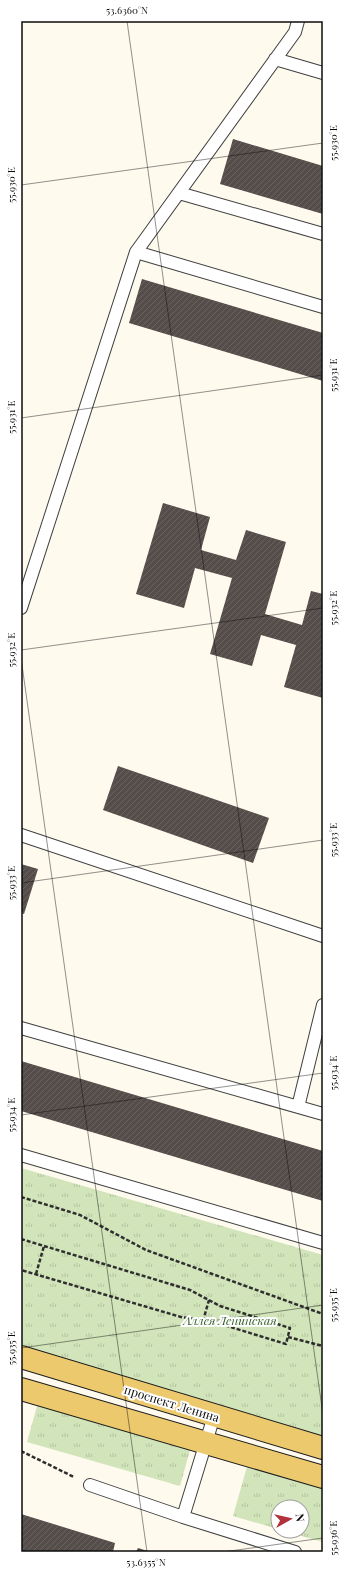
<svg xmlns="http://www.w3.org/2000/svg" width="344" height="1573" font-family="'Playfair Display',serif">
<defs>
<pattern id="park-tufts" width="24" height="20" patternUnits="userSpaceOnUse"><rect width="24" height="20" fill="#d2e5ba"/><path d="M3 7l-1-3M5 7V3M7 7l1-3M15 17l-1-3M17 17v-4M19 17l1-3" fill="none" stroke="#b3c39f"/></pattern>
<pattern id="building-hatch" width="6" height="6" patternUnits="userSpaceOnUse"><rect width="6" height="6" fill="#544d4a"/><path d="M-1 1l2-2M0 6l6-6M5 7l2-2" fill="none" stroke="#686260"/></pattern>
</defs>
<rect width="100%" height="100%" fill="#fefaee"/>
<!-- park -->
<path fill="url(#park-tufts)" d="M21,1168L323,1255V1441L21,1349Z
M39,1399L192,1443L180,1486L27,1442Z
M248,1463L323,1485V1542L284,1531H302V1507H278V1529L233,1516Z"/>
<!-- building -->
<path fill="url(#building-hatch)" d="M233,139L323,166V214L220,184Z
M142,279L323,333V381L129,323Z
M163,503L210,517L201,550L236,560L246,530L286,542L265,614L302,625L311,591L323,594V698L284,687L296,645L261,635L252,666L210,654L232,578L195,568L184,608L136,594Z
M118,766L269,818L253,863L103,810Z
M21,864L38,869L24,914L21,913Z
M21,1061L323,1151V1201L21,1111Z
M21,1514L115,1543L113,1552H21Z
M138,1548L151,1552H136Z"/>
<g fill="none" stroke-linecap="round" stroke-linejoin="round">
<!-- service casing -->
<g stroke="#404040" stroke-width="14">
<path id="service" d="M275,59L323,73
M179,193L323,234
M136,252L323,307
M21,608L136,252L295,32L298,21
M21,835L323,936
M21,1028L323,1114
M298,1107L323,1005
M21,1155L323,1243
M214,1416L183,1517L295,1552
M90,1485L183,1517"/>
</g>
<!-- primary casing -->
<g stroke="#1e1e1e" stroke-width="24">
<path id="primary" d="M21,1357L323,1448
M21,1389L323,1477"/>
</g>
<!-- path -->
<path stroke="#2f2f2f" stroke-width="2.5" stroke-dasharray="4 2" stroke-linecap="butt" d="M21,1197L80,1215L146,1250L323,1314
M21,1239L190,1290L220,1306L290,1328L286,1344L214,1322L181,1317L21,1270
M36,1274L44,1246
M203,1321L209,1300
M288,1337L323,1346
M21,1451L74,1477"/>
<!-- service -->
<use href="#service" stroke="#fff" stroke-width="12"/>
<!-- primary -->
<use href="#primary" stroke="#edc96e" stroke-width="22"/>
</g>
<!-- ticks -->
<path fill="none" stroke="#0d0d0d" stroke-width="1" stroke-opacity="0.45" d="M127,21L323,1415M323,21V23M21,185L323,143M21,418L323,375M21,650L323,608M21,658L147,1552M21,883L323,840M21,1115L323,1073M21,1348L323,1305M223,1552L323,1538"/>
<g text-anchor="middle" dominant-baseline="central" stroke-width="4" stroke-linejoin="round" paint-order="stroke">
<!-- park labels -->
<g font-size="12" font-style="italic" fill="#325f23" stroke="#fff">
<text x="230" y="1320">Аллея Ленинская</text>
</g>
<!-- street labels -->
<g font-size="12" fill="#0d0d0d" stroke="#fff">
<text transform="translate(172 1403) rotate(17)">проспект Ленина</text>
</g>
</g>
<!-- border -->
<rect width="344" height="1573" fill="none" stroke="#ffffff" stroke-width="44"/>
<!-- north arrow -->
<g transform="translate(290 1519) rotate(82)"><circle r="19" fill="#ffffff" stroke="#9e9e9e"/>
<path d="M0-3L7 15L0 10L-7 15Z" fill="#b1313c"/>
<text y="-6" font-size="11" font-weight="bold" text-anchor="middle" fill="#0d0d0d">N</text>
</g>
<rect x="22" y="22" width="300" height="1529" fill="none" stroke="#0d0d0d" stroke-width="1.5"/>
<g font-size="10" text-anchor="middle" fill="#0d0d0d">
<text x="127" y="14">53.6360°N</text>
<text transform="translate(333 143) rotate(-90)" y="4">55.930°E</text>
<text transform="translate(11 185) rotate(-90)" y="4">55.930°E</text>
<text transform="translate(333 375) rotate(-90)" y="4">55.931°E</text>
<text transform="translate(11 417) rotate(-90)" y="4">55.931°E</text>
<text transform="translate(333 608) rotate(-90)" y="4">55.932°E</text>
<text transform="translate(11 650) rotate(-90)" y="4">55.932°E</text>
<text transform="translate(333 840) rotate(-90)" y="4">55.933°E</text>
<text transform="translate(11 883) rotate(-90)" y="4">55.933°E</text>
<text transform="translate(333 1073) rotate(-90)" y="4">55.934°E</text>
<text transform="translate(11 1115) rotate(-90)" y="4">55.934°E</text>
<text transform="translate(333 1305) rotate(-90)" y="4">55.935°E</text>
<text transform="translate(11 1348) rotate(-90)" y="4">55.935°E</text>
<text transform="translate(333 1538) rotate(-90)" y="4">55.936°E</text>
<text x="146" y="1566">53.6355°N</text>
</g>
</svg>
